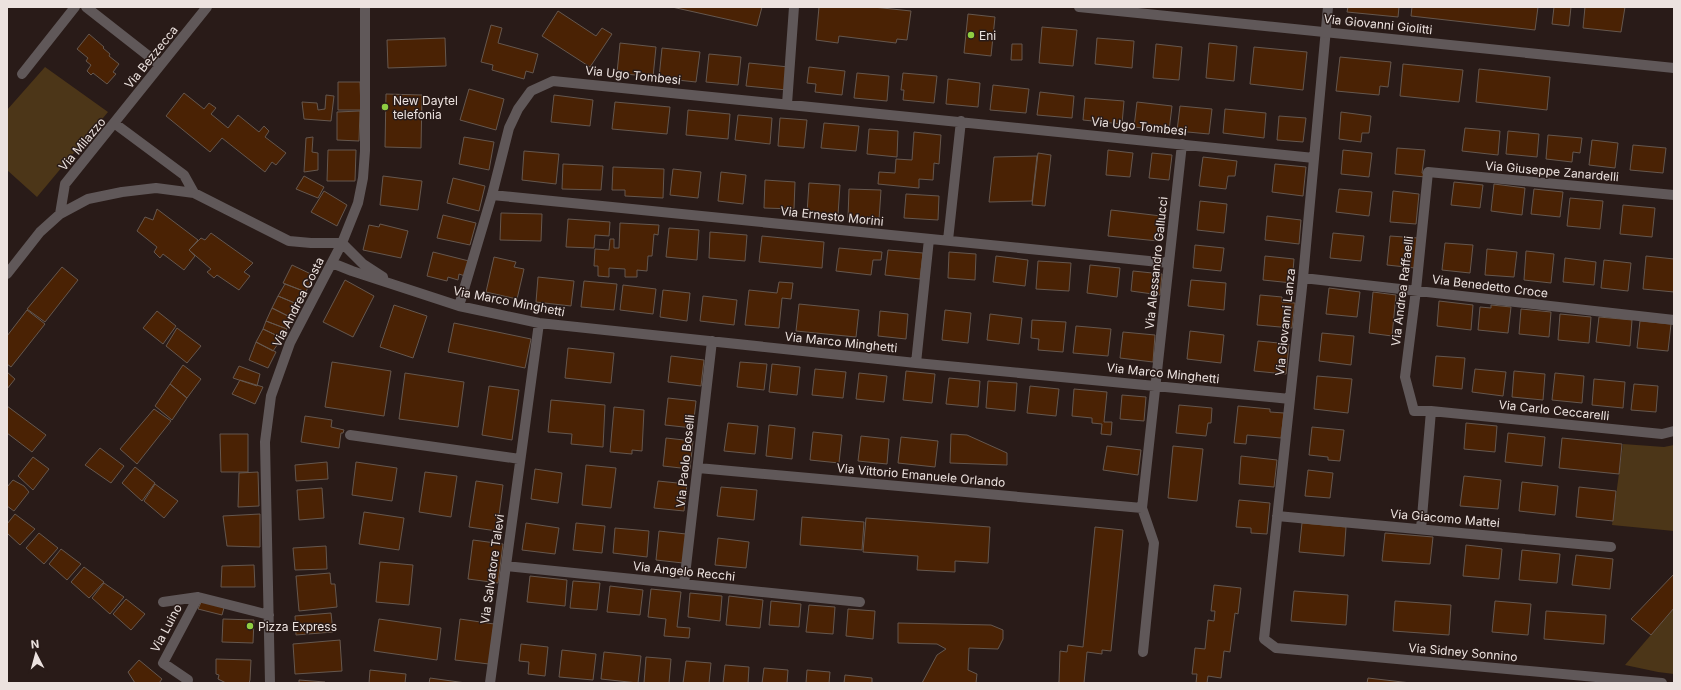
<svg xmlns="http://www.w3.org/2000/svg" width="1681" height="690" font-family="Inter,sans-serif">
<rect width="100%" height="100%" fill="#291b18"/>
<!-- green -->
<path fill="#4c3618" d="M45,67L108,112L37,197L7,170V110Z
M1623,444L1664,447L1674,445V531L1612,525Z
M1674,608V674L1658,672L1625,665Z"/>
<!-- building -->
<path fill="#4a2204" stroke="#65574e" d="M672,7H762L757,26Z
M819,7H873L911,11L907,40L897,39L896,43L839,36L838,43L816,40Z
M1348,7H1399L1398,17L1347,12Z
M1412,7H1538L1535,30L1411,16Z
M1554,7H1571L1569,26L1552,24Z
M1585,7H1625L1621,32L1583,28Z
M558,11L596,36L602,28L612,34L590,67L542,36Z
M968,14L995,17L991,56L964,53Z
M491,25L502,28L498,43L538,54L533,73L526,71L524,79L492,70L493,65L481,62Z
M1042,27L1077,30L1073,66L1039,63Z
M89,34L104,47L103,48L110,54L109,56L119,64L113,72L116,74L107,84L93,73L91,75L87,71L91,65L86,61L88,58L77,49Z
M445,38L446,66L388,68L387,40Z
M1097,38L1134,41L1132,68L1095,64Z
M620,43L656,47L653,77L617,73Z
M1209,43L1237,46L1234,81L1206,78Z
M1012,44H1022V60H1011Z
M1156,44L1182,47L1179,80L1153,78Z
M1254,47L1307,52L1303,90L1250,84Z
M662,48L700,52L696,82L659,78Z
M709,54L741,57L738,85L706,82Z
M1340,57L1391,62L1388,87L1380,86L1379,95L1336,91Z
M749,63L789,67L787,90L746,86Z
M1403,64L1463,70L1459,102L1400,96Z
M809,67L845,71L842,95L815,92L816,84L807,83Z
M1479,69L1550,77L1547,110L1476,102Z
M857,73L889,76L887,101L854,98Z
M903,73L937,76L934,103L903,100L904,90H901Z
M948,79L980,83L978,107L946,104Z
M338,82H360L361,110H338Z
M993,85L1029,89L1026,113L990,110Z
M469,89L504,99L496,130L460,120Z
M1040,92L1074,96L1072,118L1037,115Z
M184,93L204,109L209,103L216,108L211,114L228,128L238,115L259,132L264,126L269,131L265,137L286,153L276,165L272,162L265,172L222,138L210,152L166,116Z
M386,94L422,95L421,148L385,147Z
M326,95L334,96L331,121L304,119L302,102L317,103L318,110L325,109Z
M554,95L593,100L590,126L551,122Z
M1085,98L1124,101L1122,124L1083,120Z
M615,102L670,107L667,134L612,129Z
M1137,102L1172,106L1169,131L1134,127Z
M1180,106L1212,109L1209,134L1177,131Z
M1225,109L1266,113L1264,138L1223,133Z
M688,110L730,114L728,139L686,135Z
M360,111L359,141L337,140V112Z
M1341,112L1371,116L1369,133H1362L1361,142L1339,139Z
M738,115L772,118L770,144L735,140Z
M1279,116L1306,118L1303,142L1277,140Z
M780,118L807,120L804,148L778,146Z
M824,123L859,126L856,151L821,148Z
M1465,128L1500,131L1498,155L1462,151Z
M869,129L898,131L897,157L867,154Z
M1508,131L1539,134L1537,157L1506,154Z
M914,132L941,135L939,164L934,163L933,180L919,179V188L878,184L879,172L895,173L896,159L912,160Z
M1548,135L1582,138L1580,153L1573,152L1572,162L1546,159Z
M313,137L312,152L318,153V170L304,172L306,138Z
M464,137L494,142L489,170L459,164Z
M1592,140L1618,143L1615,168L1589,165Z
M1633,145L1666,148L1663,173L1630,170Z
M1397,148L1425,150L1422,173L1426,174L1425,177L1395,174Z
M328,150H356L355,181H327Z
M1108,150L1133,153L1130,177L1106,175Z
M1343,150L1372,153L1369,177L1341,174Z
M524,151L559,154L556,184L522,180Z
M1038,153L1051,155L1045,206L1032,205Z
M1152,153L1172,155L1169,180L1149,178Z
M1037,156L1032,201L989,202L994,157Z
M1203,157L1237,161L1235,176H1228L1226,189L1199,186Z
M563,164L603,166L601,190L562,189Z
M1275,164L1306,167L1303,196L1272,192Z
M613,167L664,169L663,198L625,196V190H612Z
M673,169L701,172L698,198L670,195Z
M721,172L746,175L743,204L718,201Z
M304,176L324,187L318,198L296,189Z
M383,176L422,181L418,210L380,205Z
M453,178L485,186L479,211L447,203Z
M765,180L795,182L794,209L764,208Z
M1454,182L1483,185L1480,208L1451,205Z
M809,183L840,185L838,215L807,213Z
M1494,184L1525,188L1522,215L1491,211Z
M849,189L881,190L879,220L848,218Z
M1339,189L1372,192L1369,216L1336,212Z
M1534,189L1563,192L1560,217L1531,214Z
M324,191L347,205L337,226L311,212Z
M1393,191L1419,194L1416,224L1390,222Z
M906,194L939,196L938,220L904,218Z
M1570,198L1603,201L1600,229L1567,226Z
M1200,201L1227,204L1224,233L1197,230Z
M1623,205L1655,208L1652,237L1620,234Z
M157,209L198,240L189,250L195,256L184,270L163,254L160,258L154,252L157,247L137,231L145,217L153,220Z
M1111,210L1161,216L1158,241L1108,236Z
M501,213L542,214L541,241L500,240Z
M443,215L476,223L470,245L437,238Z
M1267,216L1301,220L1299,244L1265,240Z
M568,219L610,222L609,236L595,235L594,248L566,247Z
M620,223L659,225L658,235L654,234L652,256H648L647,271L637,270V277H625V269L609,268V277L598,276V266H594L595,249L609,250L610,239H614V248H619Z
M380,224L408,231L401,258L363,250L369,225L379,227Z
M669,228L699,230L697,260L666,257Z
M710,232L747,235L745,261L709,258Z
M211,233L253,263L244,272L250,276L239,290L217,275L214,278L207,272L211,269L189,250L201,238L205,240Z
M1333,233L1364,236L1361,261L1330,258Z
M762,236L824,242L822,268L759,262Z
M1390,236L1418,238L1415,268L1387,265Z
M1445,243L1473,245L1470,273L1442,270Z
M1195,245L1224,248L1221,271L1193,268Z
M839,248L882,252L881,260H873L871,275L836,271Z
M1487,249L1517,252L1514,277L1485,275Z
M888,250L923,253L920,279L885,275Z
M1526,251L1554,254L1551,283L1524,280Z
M433,252L469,261L465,276L459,274L458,280L448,277L447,281L427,276Z
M949,252L976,254L975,280L948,278Z
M996,256L1028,260L1025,286L993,282Z
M1265,256L1294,259L1292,283L1263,280Z
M1646,256L1674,259V292L1643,289Z
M494,257L516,262L514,267L524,269L517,299L486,292Z
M1565,258L1596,262L1594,285L1563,282Z
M1604,260L1631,263L1628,291L1601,288Z
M1038,261L1071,263L1069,291L1036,289Z
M292,265L313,275L306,292L283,283Z
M1090,265L1120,268L1117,297L1087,293Z
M62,267L78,280L45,322L27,309Z
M1133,271L1162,274L1160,295L1131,291Z
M538,277L574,281L571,306L536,302Z
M345,280L374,296L353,337L323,322Z
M1191,280L1226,283L1224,310L1188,306Z
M584,281L617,284L614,310L581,307Z
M779,282L793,283L791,299L782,298L779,328L745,325L749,290L777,293Z
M285,284L306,292L297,304L278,296Z
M623,285L656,289L653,314L620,310Z
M1329,288L1360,292L1357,317L1326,314Z
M663,290L690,293L687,321L660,317Z
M1373,292L1396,295L1392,336L1369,333Z
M1260,295L1282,297V302L1295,303L1292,328L1257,325Z
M278,296L297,304L292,318L272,308Z
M703,296L737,300L734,325L700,321Z
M1439,301L1473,305L1471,330L1437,326Z
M799,304L859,310L856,337L796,331Z
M394,305L427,316L413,358L380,347Z
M1491,305L1511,307L1508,333L1478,330L1480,307L1491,308Z
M272,308L292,318L287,329L266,321Z
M1521,309L1551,312L1549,337L1519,334Z
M27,310L45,324L11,367L7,364V336Z
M945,310L971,313L968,343L942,340Z
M157,311L176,326L163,344L143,328Z
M880,311L908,314L906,339L878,336Z
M990,314L1022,318L1019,344L987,340Z
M1560,314L1591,317L1589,343L1558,340Z
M1599,317L1632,320L1630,346L1596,342Z
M1032,320L1066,322L1063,352L1038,350L1039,339L1031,338Z
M266,321L287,329L282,338L263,329Z
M1640,321L1671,324L1668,351L1637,348Z
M454,323L531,339L525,368L448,352Z
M1076,326L1111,329L1108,356L1073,353Z
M177,328L201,346L187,363L166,346Z
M263,329L282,338L273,351L256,342Z
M1190,331L1224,335L1221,363L1187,359Z
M1123,332L1155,335L1153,362L1120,358Z
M1322,333L1354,336L1351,365L1319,361Z
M1258,341L1289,344L1286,374L1254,371Z
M256,342L276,352L268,368L249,360Z
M568,348L614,353L611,383L565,378Z
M671,356L704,360L701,386L668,382Z
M1436,356L1465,358L1462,389L1433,386Z
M332,362L391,371L384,416L325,407Z
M740,362L767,364L764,390L737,387Z
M772,364L800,367L797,395L769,392Z
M183,365L201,379L187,398L170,384Z
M239,366L260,374L257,386L233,378Z
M815,369L846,372L843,398L812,395Z
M1475,369L1506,372L1503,396L1472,392Z
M906,371L935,374L932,403L903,400Z
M1514,371L1545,374L1543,400L1512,397Z
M7,372L15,379L7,389Z
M405,373L464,382L458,427L399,419Z
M859,373L887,376L884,402L856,399Z
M1555,373L1584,376L1582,403L1552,400Z
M1317,376L1352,379L1348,413L1314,409Z
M949,378L980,381L978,407L946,404Z
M1594,379L1625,382L1623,408L1592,405Z
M240,380L263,387L255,404L232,394Z
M988,381L1017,383L1015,411L986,408Z
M170,384L187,398L172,420L155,406Z
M1634,384L1658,386L1656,412L1631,410Z
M489,386L519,390L512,440L482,435Z
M1030,386L1059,389L1056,416L1027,413Z
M1074,389L1107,392L1104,422H1112L1111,435L1101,434L1102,424L1092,423V418L1072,416Z
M1122,395L1146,397L1144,421L1120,419Z
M668,398L696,401L693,428L665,425Z
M551,400L605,405L603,447L571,444L572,434L548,432Z
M1179,405L1212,408L1211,423H1208L1206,436L1176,433Z
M7,406L46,435L32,452L7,433Z
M1238,406L1270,409V412L1284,413L1281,438L1247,435L1246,444L1234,443Z
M614,407L644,410L642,451L632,450V454L610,452Z
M154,409L171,421L137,464L120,449Z
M305,416L332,420L331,427L344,430L343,433H341L339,448L301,442Z
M728,423L758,426L755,454L724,451Z
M1466,423L1497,426L1495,452L1464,449Z
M769,425L795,428L792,459L766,456Z
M1312,427L1344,430L1340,461L1328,460V457L1309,455Z
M813,432L842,435L839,463L810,460Z
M1508,433L1545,437L1542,466L1505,462Z
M220,434H248V472H221Z
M951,434L967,435L1007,453V465L950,463Z
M861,436L889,439L887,464L858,461Z
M901,437L938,441L935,467L898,463Z
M666,438L693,441L690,469L663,466Z
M1562,438L1622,444L1619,474L1559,468Z
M1107,446L1141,450L1138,475L1103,470Z
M1173,446L1203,449L1197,501L1168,498Z
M100,448L124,466L111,483L85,465Z
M1241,456L1277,460L1274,487L1239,484Z
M33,457L49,469L33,490L18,476Z
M327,462L328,479L296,481L295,465Z
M356,462L397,468L392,501L352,495Z
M586,465L616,468L611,508L582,505Z
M135,467L155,483L142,501L122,483Z
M535,469L562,473L558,503L531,499Z
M1308,470L1333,473L1330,498L1305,496Z
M258,472L259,506L238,507L239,473Z
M425,472L457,476L451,517L419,512Z
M1464,476L1501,480L1498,509L1460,506Z
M13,480L24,486L29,492L14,511L7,506V487Z
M476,481L503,485L497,531L469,527Z
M658,481L687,484L684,511L654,508Z
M1522,482L1558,486L1555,515L1519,511Z
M155,484L178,501L164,518L144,501Z
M721,487L757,490L754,520L717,516Z
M1579,487L1616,491L1613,521L1576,517Z
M322,488L324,518L299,520L297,490Z
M1239,500L1270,503L1267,534L1251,533V528L1236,527Z
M364,512L404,518L399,550L359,544Z
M15,514L35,529L20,545L7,533V524Z
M260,514V547L227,546L223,516Z
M802,517L864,522L862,550L800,545Z
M866,518L990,527L988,563L955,561V572L917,570L918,556L863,552Z
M526,523L559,528L555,554L522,550Z
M576,523L605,526L602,553L573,550Z
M1302,523L1346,527L1344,556L1299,552Z
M1095,527L1123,530L1111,651L1102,650V654L1087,652L1084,683H1056L1059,682L1060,651L1067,652L1068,645L1083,647Z
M615,528L649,531L647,557L613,553Z
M659,531L686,534L683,563L656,560Z
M39,533L58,548L44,564L26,548Z
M1385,533L1433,537L1430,564L1382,561Z
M718,538L749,542L746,568L715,565Z
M473,540L503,544L498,583L468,579Z
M1466,545L1502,549L1499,579L1463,576Z
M326,546L327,569L295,570L293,548Z
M61,549L81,564L67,580L49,564Z
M1522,550L1560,554L1557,583L1519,580Z
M1576,555L1613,559L1610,589L1572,585Z
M380,562L413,565L409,605L376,602Z
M254,565L255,587H221L222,566Z
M84,567L104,582L89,598L71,582Z
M330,573L331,584H335L337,607L299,611L296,576Z
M1674,574V608L1651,635L1631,619Z
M530,576L567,580L565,606L527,602Z
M573,581L600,583L597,610L570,608Z
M104,583L124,597L110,614L92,598Z
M1214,585L1241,588L1238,614L1235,613L1230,652L1224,651L1221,678L1208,676L1207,683H1196L1197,674H1192L1195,648L1205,649L1208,620L1214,621L1215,611H1211Z
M610,586L643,590L640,615L607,612Z
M651,589L681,592L677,627L690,628L689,638L664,636L666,619L648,617Z
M1294,591L1348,595L1346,625L1291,621Z
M690,593L722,596L720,621L688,617Z
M729,596L763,600L760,628L726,625Z
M203,598L225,604L222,615L198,609Z
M126,599L145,614L131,630L113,614Z
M771,601L801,604L799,627L769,625Z
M1395,601L1451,605L1449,635L1393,631Z
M1495,601L1531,604L1528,635L1492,632Z
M809,605L835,607L833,634L806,632Z
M848,609L875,611L873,639L846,636Z
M1546,611L1606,615L1604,644L1544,639Z
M331,613L333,632L296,635L295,616Z
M223,619L254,620L253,643L222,642Z
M379,619L441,628L437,660L374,651Z
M460,619L494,624L489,664L455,660Z
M898,623L991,625L1003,630V639L998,649L969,648L968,670L977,674L976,683H922L937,655L946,649L937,644L898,643Z
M340,640L342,671L295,674L293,644Z
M521,644L548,647L545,676L528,674L529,662L519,661Z
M562,650L596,654L593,680L559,677Z
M604,652L641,656L638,683L601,679Z
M646,657L671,659L669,683H644Z
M216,659L251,660L250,680L249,683H226L218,679L219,675L216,674Z
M139,660L162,679L159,683H135L128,672Z
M686,661L711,663L709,683H683Z
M725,665L749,667L748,683H723Z
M764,668L788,670L787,683H762Z
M370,670L406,674L405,683H369Z
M807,670L830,672L829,683H806Z
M845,675L872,678V683H844Z
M430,678L466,683H429Z
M1368,678L1411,683H1367Z
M299,680L325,682V683H299Z"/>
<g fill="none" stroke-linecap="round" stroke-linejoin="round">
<!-- minor -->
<path stroke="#605859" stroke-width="10" d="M86,7L160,65
M1328,7L1303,278L1264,639L1276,648L1662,683
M22,74L75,7
M787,104L794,7
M114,123L184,175L194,193
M492,195L1169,263
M1674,195L1428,172L1416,290L1405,377L1414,411H1431L1662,434L1674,431
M60,214L65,184L207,7
M948,240L961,121
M342,243L363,264L383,277
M332,263L352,271L459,306L539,323L916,363L1290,399
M7,274L40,232L60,214L88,199L122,192L156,188L194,193L289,241L311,243H342
M1303,278L1674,320
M459,306L492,195L509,128L518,109L531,91L553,81L1314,158
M916,363L929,239
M350,435L520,459
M698,468L1142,508
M1277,516L1611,547
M1421,529L1431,411
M506,566L860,602
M684,584L712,341
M163,602L198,597L269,615
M1143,652L1154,543L1142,508L1182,144
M186,683L188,680L163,663L198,597
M270,683L265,442L271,396L290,343L342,243L358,203L363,178L365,151V7
M490,683L539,323"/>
<!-- tertiary -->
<path stroke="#605859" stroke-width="10" d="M1079,7L1674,68"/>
</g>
<!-- markers -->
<g fill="#8fcd42" stroke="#291b18" stroke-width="1.5">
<circle cx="971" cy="35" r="4"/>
<circle cx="385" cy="107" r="4"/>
<circle cx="250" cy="626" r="4"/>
</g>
<g text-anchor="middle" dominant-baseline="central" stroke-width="3" stroke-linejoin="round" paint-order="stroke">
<!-- street labels -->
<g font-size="12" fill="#ece2df" stroke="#291b18">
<text transform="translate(1378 24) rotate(6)">Via Giovanni Giolitti</text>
<text transform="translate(151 57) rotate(-51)">Via Bezzecca</text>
<text transform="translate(633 75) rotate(6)">Via Ugo Tombesi</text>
<text transform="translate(1139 126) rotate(6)">Via Ugo Tombesi</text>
<text transform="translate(82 144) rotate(-50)">Via Milazzo</text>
<text transform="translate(1552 171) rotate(5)">Via Giuseppe Zanardelli</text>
<text transform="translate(832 216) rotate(6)">Via Ernesto Morini</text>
<text transform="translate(1156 263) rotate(-84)">Via Alessandro Gallucci</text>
<text transform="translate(1490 286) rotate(7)">Via Benedetto Croce</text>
<text transform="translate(1402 291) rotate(-83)">Via Andrea Raffaelli</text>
<text transform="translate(509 301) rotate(11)">Via Marco Minghetti</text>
<text transform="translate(298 302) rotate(-63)">Via Andrea Costa</text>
<text transform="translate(1285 322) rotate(-84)">Via Giovanni Lanza</text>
<text transform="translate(841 342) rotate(6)">Via Marco Minghetti</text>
<text transform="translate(1163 373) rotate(6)">Via Marco Minghetti</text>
<text transform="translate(1554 410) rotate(6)">Via Carlo Ceccarelli</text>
<text transform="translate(685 461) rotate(-84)">Via Paolo Boselli</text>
<text transform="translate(921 475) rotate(5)">Via Vittorio Emanuele Orlando</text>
<text transform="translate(1445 518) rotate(5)">Via Giacomo Mattei</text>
<text transform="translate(492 569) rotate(-82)">Via Salvatore Talevi</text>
<text transform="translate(684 571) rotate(6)">Via Angelo Recchi</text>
<text transform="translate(166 628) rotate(-62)">Via Luino</text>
<text transform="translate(1463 652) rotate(5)">Via Sidney Sonnino</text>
</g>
<!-- poi labels -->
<g font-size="12" fill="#ece2df" stroke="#291b18" text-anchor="start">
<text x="979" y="35">Eni</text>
<text x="393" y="100">New Daytel<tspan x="393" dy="14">telefonia</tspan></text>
<text x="258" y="626">Pizza Express</text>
</g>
</g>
<!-- border -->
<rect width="1681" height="690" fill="none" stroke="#ece2df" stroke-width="16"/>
<!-- north arrow -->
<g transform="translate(36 654) rotate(354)" stroke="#291b18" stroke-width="3" paint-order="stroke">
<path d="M0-3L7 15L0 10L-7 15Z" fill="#ece2df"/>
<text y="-6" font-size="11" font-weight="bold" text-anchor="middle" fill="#ece2df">N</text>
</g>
</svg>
